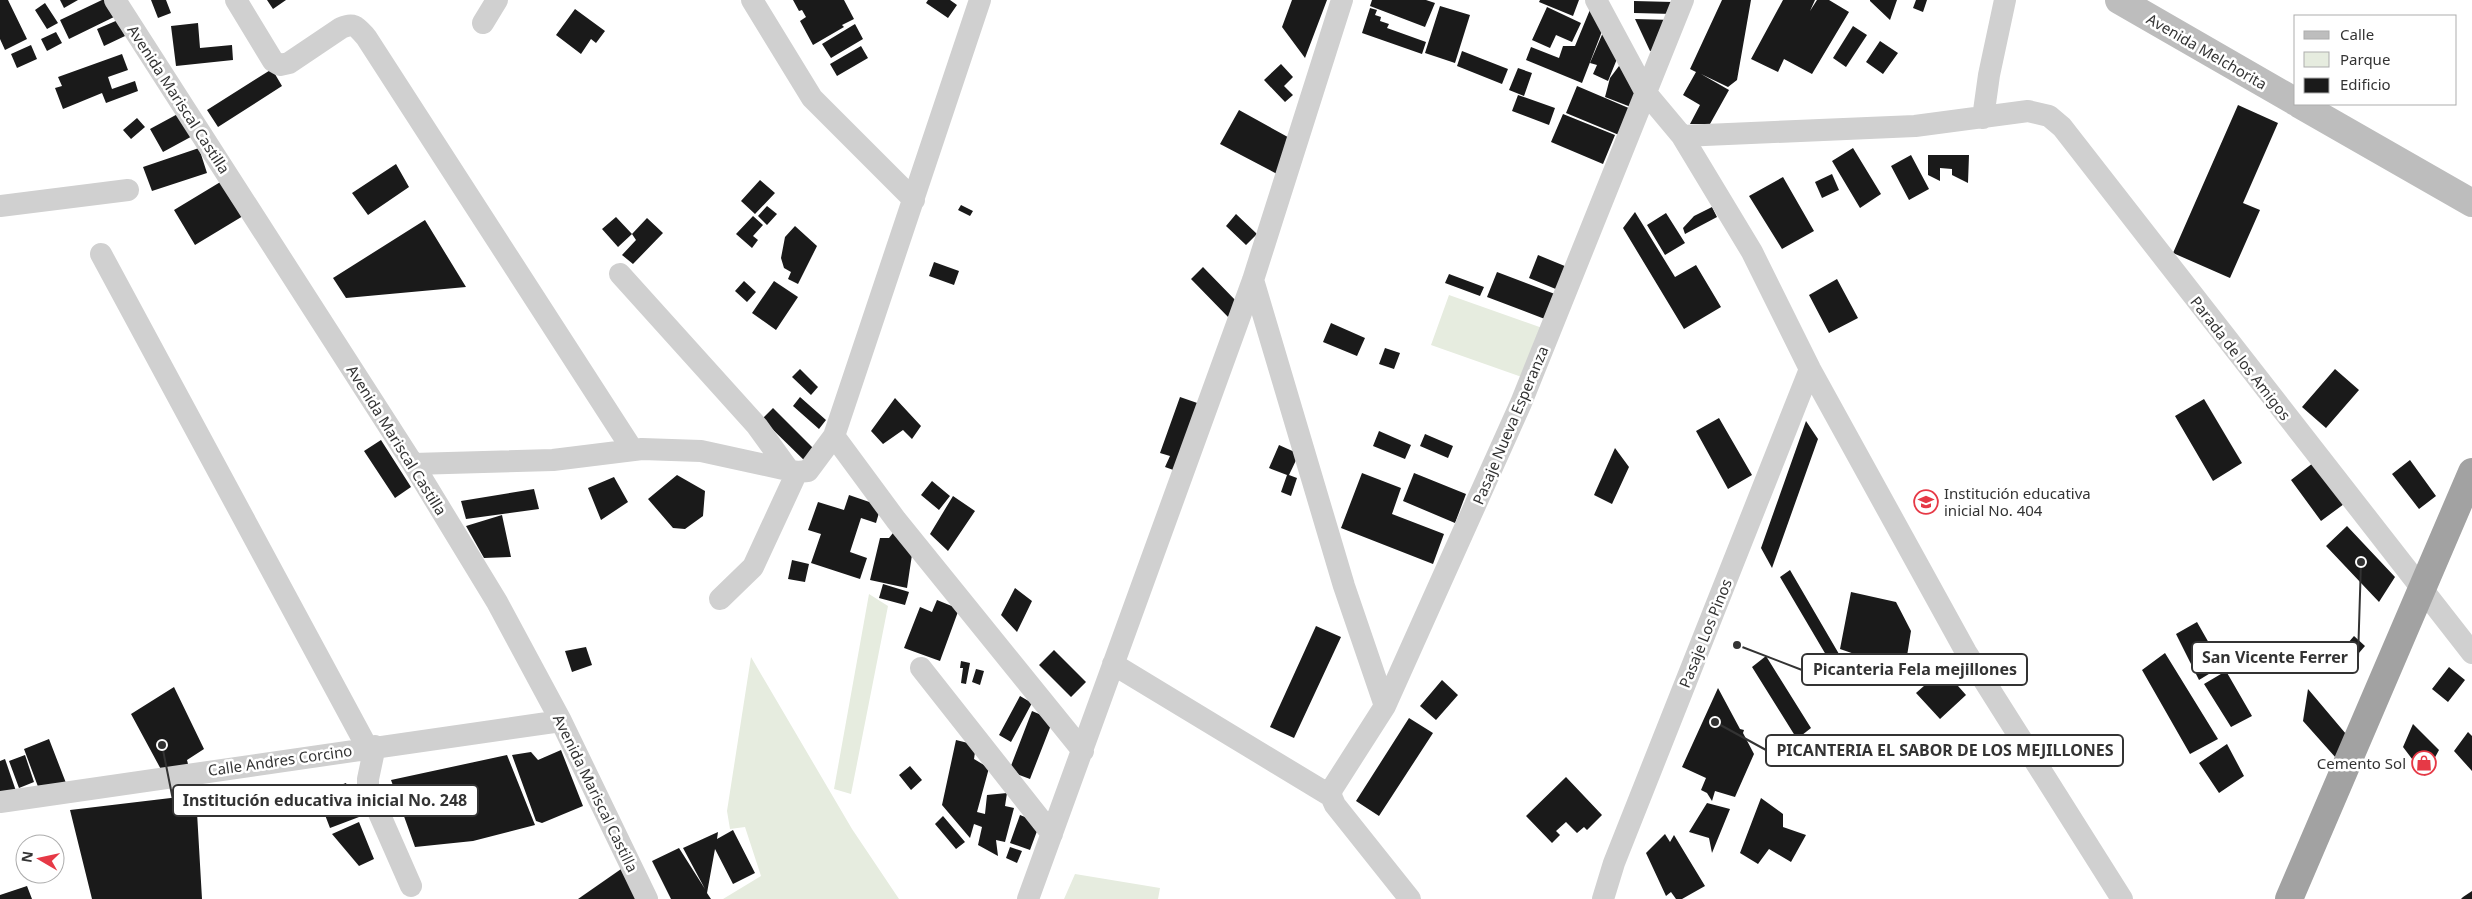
<svg xmlns="http://www.w3.org/2000/svg" width="2472" height="899" font-family="'Noto Sans',sans-serif">
<rect width="100%" height="100%" fill="#fff"/>
<!-- green -->
<path fill="#e6ecdf" d="M1449,295L1548,330L1530,380L1431,345Z
M869,594L888,606L851,794L834,789Z
M751,657L852,829L899,899H723L761,876L745,827L730,829L727,811Z
M1075,874L1160,888L1158,899H1064Z"/>
<!-- building -->
<path fill="#1a1a1a" d="M0,0H8L27,39L5,50L0,39Z
M60,0H78L64,8Z
M102,0H108L116,16L69,39L60,20Z
M151,0H166L171,13L158,18Z
M267,0H286L273,9Z
M793,0H844L854,19L842,25L844,27L813,45L800,21L806,17L802,10L799,11Z
M928,0H950L957,5L948,18L926,3Z
M1292,0H1327L1305,58L1282,27Z
M1372,0H1426L1435,3L1425,27L1370,6Z
M1540,0H1579L1573,16L1539,2Z
M1594,0L1606,21L1582,83L1526,60L1531,47L1559,58L1563,46H1575Z
M1722,0H1751L1737,80L1728,87L1701,74L1729,90L1710,124H1690L1700,105L1683,95L1696,72L1690,69Z
M1783,0H1815L1810,11L1817,0H1829L1849,12L1812,74L1784,59L1778,72L1751,59Z
M1870,0H1897L1890,20L1870,1Z
M1916,0H1927L1923,12L1913,8Z
M1634,1L1673,2V14L1634,13Z
M45,3L58,23L47,29L35,10Z
M1440,6L1470,15L1455,63L1425,53Z
M1547,7L1581,23L1572,42L1556,35L1550,48L1532,40Z
M1370,8L1377,10L1375,15L1381,17L1380,21L1389,24L1387,28L1426,42L1422,54L1362,33Z
M575,9L605,31L596,43L591,39L581,54L556,35Z
M1635,19L1673,20L1663,50L1650,51Z
M118,20L125,36L104,46L97,29Z
M198,23L200,48L232,45L233,60L176,66L171,26Z
M855,24L863,39L831,58L822,44Z
M1853,26L1867,35L1846,67L1833,58Z
M1604,30L1619,54L1608,81L1593,74L1597,65L1590,63Z
M56,32L62,43L47,51L41,39Z
M1880,41L1898,53L1883,74L1866,62Z
M31,45L37,59L17,68L11,54Z
M861,46L868,58L837,76L830,64Z
M1462,51L1508,69L1502,84L1457,66Z
M122,54L128,70L108,77L112,89L135,81L138,91L106,103L102,93L63,109L55,88L62,86L58,77Z
M1622,62L1643,100L1636,109L1605,97L1610,78Z
M1281,64L1293,77L1284,86L1293,95L1285,102L1264,80Z
M1518,68L1532,73L1524,96L1509,90Z
M272,69L282,86L218,127L207,110Z
M1577,86L1631,109L1619,135L1566,113Z
M1518,95L1555,108L1549,125L1512,111Z
M2238,105L2278,123L2243,203L2260,210L2230,278L2173,253Z
M185,110L198,133L163,152L150,129Z
M1239,110L1295,141L1277,174L1220,144Z
M1563,114L1615,135L1603,164L1551,142Z
M137,118L145,127L131,139L123,130Z
M199,148L207,173L152,191L143,167Z
M1853,148L1881,194L1860,208L1832,161Z
M1911,155L1929,189L1909,200L1891,166Z
M1928,155H1969L1968,183L1952,175V169L1940,168V181L1928,175Z
M396,164L409,187L368,215L352,193Z
M1832,174L1839,190L1822,198L1815,182Z
M1783,177L1814,231L1782,249L1749,196Z
M760,180L775,193L755,214L741,201Z
M222,181L243,216L195,245L174,210Z
M961,205L973,211L970,216L958,210Z
M767,206L777,214L767,225L758,216Z
M1712,207L1717,217L1685,234L1683,228L1694,216Z
M1635,212L1675,277L1696,265L1721,307L1684,329L1623,228Z
M1666,213L1685,243L1665,255L1647,225Z
M1236,214L1257,234L1246,245L1226,226Z
M753,216L763,225L753,236L758,240L752,248L736,234Z
M616,217L632,234L647,218L663,233L633,264L622,255L636,240L632,234L618,247L602,229Z
M425,220L466,287L346,298L333,278Z
M795,226L817,246L798,284L788,279L791,272L784,268L781,258L785,237Z
M1538,255L1572,269L1563,292L1529,278Z
M934,262L959,271L954,285L929,276Z
M1203,267L1239,304L1230,319L1191,279Z
M1497,272L1560,296L1550,321L1487,297Z
M1449,274L1484,287L1480,296L1445,283Z
M1837,279L1858,318L1829,333L1809,295Z
M744,281L756,292L747,302L735,291Z
M774,281L798,297L776,330L752,313Z
M1331,323L1365,338L1357,356L1323,342Z
M1385,348L1400,353L1394,369L1379,364Z
M800,369L818,387L811,395L792,377Z
M2335,369L2359,390L2326,428L2302,407Z
M800,397L826,420L819,429L793,406Z
M1180,397L1203,405L1179,472L1165,467L1170,456L1160,453Z
M895,398L921,426L912,439L903,430L883,444L871,431Z
M2204,399L2242,463L2213,481L2175,416Z
M773,408L820,455L810,466L762,419Z
M1719,418L1752,475L1728,489L1696,431Z
M1806,421L1818,439L1772,568L1761,548Z
M1379,431L1411,445L1405,459L1373,446Z
M1425,434L1453,446L1448,458L1420,446Z
M381,440L411,487L395,498L364,451Z
M1279,445L1299,454L1289,475L1297,478L1291,496L1281,492L1287,475L1269,468Z
M1615,448L1629,467L1612,504L1594,495Z
M2410,460L2436,496L2419,509L2392,474Z
M2313,463L2344,504L2321,521L2291,480Z
M1362,473L1401,488L1392,514L1444,534L1433,564L1341,528Z
M1414,473L1466,494L1455,523L1403,501Z
M677,475L705,491L703,516L685,529L673,528L648,499Z
M614,477L628,502L601,520L588,488Z
M932,481L950,496L939,510L921,495Z
M534,489L539,509L466,519L461,501Z
M849,495L881,506L876,523L861,518L850,552L867,558L860,579L811,563L821,534L808,530L818,502L844,510Z
M953,496L975,511L948,551L930,534Z
M502,515L511,557L484,558L466,526Z
M2347,526L2395,577L2379,602L2326,546Z
M893,533L913,548L907,588L870,580L880,538H889Z
M792,560L809,564L805,582L788,579Z
M1790,570L1839,654L1829,660L1780,577Z
M883,584L909,592L905,605L879,598Z
M1015,588L1032,601L1017,632L1001,615Z
M1851,592L1896,602L1911,631L1907,656L1879,672L1867,667L1869,659L1840,649Z
M937,600L959,609L940,661L904,648L920,607L932,612Z
M2197,622L2222,666L2199,680L2176,634Z
M1316,626L1341,637L1294,738L1270,727Z
M2354,636L2365,646L2352,661L2341,651Z
M586,647L592,665L572,672L565,651Z
M1054,650L1086,682L1071,697L1039,665Z
M2165,653L2218,739L2190,754L2142,670Z
M1766,656L1811,728L1797,739L1752,667Z
M961,661L970,663L966,684L961,683L963,668H960Z
M2449,667L2465,680L2448,702L2432,689Z
M976,669L984,671L980,685L972,682Z
M1943,669L1966,695L1940,719L1916,693Z
M2226,671L2252,716L2231,727L2204,684Z
M1442,680L1458,695L1436,720L1420,706Z
M174,687L204,749L187,760L190,772L164,775L131,714Z
M1718,688L1740,729L1744,730L1743,733L1754,754L1735,797L1715,791L1712,801L1707,793L1701,790L1706,778L1682,767Z
M2308,689L2346,734L2336,758L2303,721Z
M1020,696L1032,703L1011,742L999,735Z
M1032,711L1053,720L1030,779L1009,771Z
M1409,718L1433,733L1379,816L1356,801Z
M2413,724L2439,750L2425,776L2403,747Z
M2468,732L2472,736V771L2454,751Z
M49,739L66,783L40,792L24,749Z
M956,740L976,745L974,759L989,768L977,812L985,814L987,795L1007,793L1005,806L1014,808L1005,842L996,840L998,856L978,845L982,827L974,824L970,838L942,805Z
M2227,744L2244,776L2219,793L2199,763Z
M561,750L583,806L542,823L536,821L512,755L531,752L538,760Z
M25,755L34,782L19,788L9,761Z
M507,755L535,825L473,841L415,847L391,780Z
M5,759L16,791L0,796V761Z
M910,766L922,780L911,790L899,775Z
M1566,777L1602,815L1587,830L1584,827L1577,833L1566,822L1556,831L1560,835L1552,843L1526,816Z
M346,783L359,817L330,828L317,794Z
M196,795L202,899H92L70,810Z
M1761,798L1783,814V827L1806,835L1791,862L1769,849L1758,864L1740,853Z
M1707,803L1730,809L1712,853L1709,838L1689,832Z
M1020,815L1040,823L1030,850L1010,843Z
M943,816L965,842L956,849L935,824Z
M359,822L374,859L359,866L332,834Z
M733,830L755,873L733,884L715,849L707,893L711,899H671L652,861L679,848L705,889L683,848L718,832L717,839Z
M1665,834L1670,842L1674,835L1705,886L1682,899H1676L1671,892L1666,896L1646,853Z
M1010,847L1022,851L1017,863L1006,858Z
M624,867L636,899H578Z
M27,886L32,899H0V895Z
M2472,891V899H2461L2463,897Z"/>
<g fill="none" stroke-linecap="round" stroke-linejoin="round">
<!-- minor -->
<path stroke="#d0d0d0" stroke-width="22" d="M115,0L413,464L497,602L561,721L647,899
M236,0L273,61L280,65L289,63L341,28C354,22 357,27 366,37L632,449
M752,0L812,98L914,200
M1596,0L1646,93L1682,136L1752,252L1810,369L1966,652L2122,899
M483,23L497,0
M1983,118L1989,75L2005,0
M1682,136L1915,126L2028,111L2049,116L2062,127L2472,653
M0,206L128,190
M101,254L367,747
M620,274L757,426L788,469
M1253,280L1344,586L1385,706
M834,436L896,520L1083,751
M413,464L553,460L642,449L701,451L797,472L808,471L834,436L980,0
M720,599L753,567L797,472
M1113,664L1331,796
M921,668L1052,834
M375,746L368,779V788L411,886
M0,802L561,721
M1028,899L1253,280L1342,0
M1410,899L1335,805L1331,796L1332,789L1385,706L1521,403L1683,0
M1603,899L1614,863L1810,369"/>
<!-- secondary -->
<path stroke="#bdbdbd" stroke-width="28" d="M2119,0L2296,102
M2299,104L2472,203"/>
<!-- trunk -->
<path stroke="#a2a2a2" stroke-width="28" d="M2289,899L2472,472"/>
</g>
<!-- icons -->
<defs>
<g id="school-ring" transform="scale(1.25)"><circle r="9.5" fill="#fff" stroke="#e63946" stroke-width="1.5"/><path d="M0-5L7-2L0 1L-7-2ZM-4 1L0 2.5L4 1V4Q0 6-4 4Z" fill="#e63946"/></g>
<g id="shop-ring" transform="scale(1.25)"><circle r="9.5" fill="#fff" stroke="#e63946" stroke-width="1.5"/><path d="M-5-2.5h2.3a2.7 3.5 0 0 1 5.4 0H5L5.5 6h-11ZM-1.5-2.5h3a1.5 2.3 0 0 0-3 0Z" fill="#e63946"/></g>
</defs>
<g fill-rule="evenodd">
<use href="#school-ring" x="1926" y="502"/>
<use href="#shop-ring" x="2424" y="763"/>
</g>
<g text-anchor="middle" dominant-baseline="central" stroke-width="5" stroke-linejoin="round" paint-order="stroke">
<!-- street labels -->
<g font-size="15" fill="#333" stroke="#fff">
<text transform="translate(2207 51) rotate(30)">Avenida Melchorita</text>
<text transform="translate(179 99) rotate(57)">Avenida Mariscal Castilla</text>
<text transform="translate(2241 358) rotate(52)">Parada de los Amigos</text>
<text transform="translate(1510 425) rotate(-67)">Pasaje Nueva Esperanza</text>
<text transform="translate(397 440) rotate(58)">Avenida Mariscal Castilla</text>
<text transform="translate(1705 633) rotate(-68)">Pasaje Los Pinos</text>
<text transform="translate(280 760) rotate(-8)">Calle Andres Corcino</text>
<text transform="translate(596 793) rotate(64)">Avenida Mariscal Castilla</text>
</g>
<!-- poi labels -->
<g font-size="15" fill="#333" stroke="#fff" text-anchor="start">
<text x="1944" y="493">Institución educativa<tspan x="1944" dy="17">inicial No. 404</tspan></text>
<text x="2406" y="763" text-anchor="end">Cemento Sol</text>
</g>
</g>
<!-- callouts -->
<path fill="none" stroke="#333" stroke-width="2" d="M2361 562L2358 658M1737 645L1802 670M1715 722L1766 750M162 745L173 800"/>
<g fill="#333" stroke="#fff" stroke-width="2">
<circle cx="2361" cy="562" r="5"/>
<circle cx="1737" cy="645" r="5"/>
<circle cx="1715" cy="722" r="5"/>
<circle cx="162" cy="745" r="5"/>
</g>
<g fill="#fff" stroke="#333" stroke-width="2">
<rect x="2192" y="642" width="166" height="31" rx="5"/>
<rect x="1802" y="654" width="225" height="31" rx="5"/>
<rect x="1766" y="735" width="357" height="31" rx="5"/>
<rect x="173" y="785" width="305" height="31" rx="5"/>
</g>
<g font-size="16" text-anchor="middle" font-weight="bold" fill="#333">
<text x="2275" y="663">San Vicente Ferrer</text>
<text x="1915" y="675">Picanteria Fela mejillones</text>
<text x="1945" y="756">PICANTERIA EL SABOR DE LOS MEJILLONES</text>
<text x="325" y="806">Institución educativa inicial No. 248</text>
</g>
<!-- legend -->
<rect x="2294" y="15" width="162" height="90" fill="#ffffff" stroke="#adadad"/>
<rect x="2304" y="31" width="25" height="8" fill="#bdbdbd" stroke="#adadad"/>
<text x="2340" y="40" font-size="15" fill="#333333">Calle</text>
<rect x="2304" y="52" width="25" height="15" fill="#e6ecdf" stroke="#adadad"/>
<text x="2340" y="65" font-size="15" fill="#333333">Parque</text>
<rect x="2304" y="78" width="25" height="15" fill="#1a1a1a" stroke="#adadad"/>
<text x="2340" y="90" font-size="15" fill="#333333">Edificio</text>
<!-- north arrow -->
<g transform="translate(40 859) rotate(279)"><circle r="24" fill="#ffffff" stroke="#adadad"/>
<path d="M0-4L9 19L0 12L-9 19Z" fill="#e63946"/>
<text y="-8" font-size="14" font-weight="bold" text-anchor="middle" fill="#333333">N</text>
</g>
</svg>
